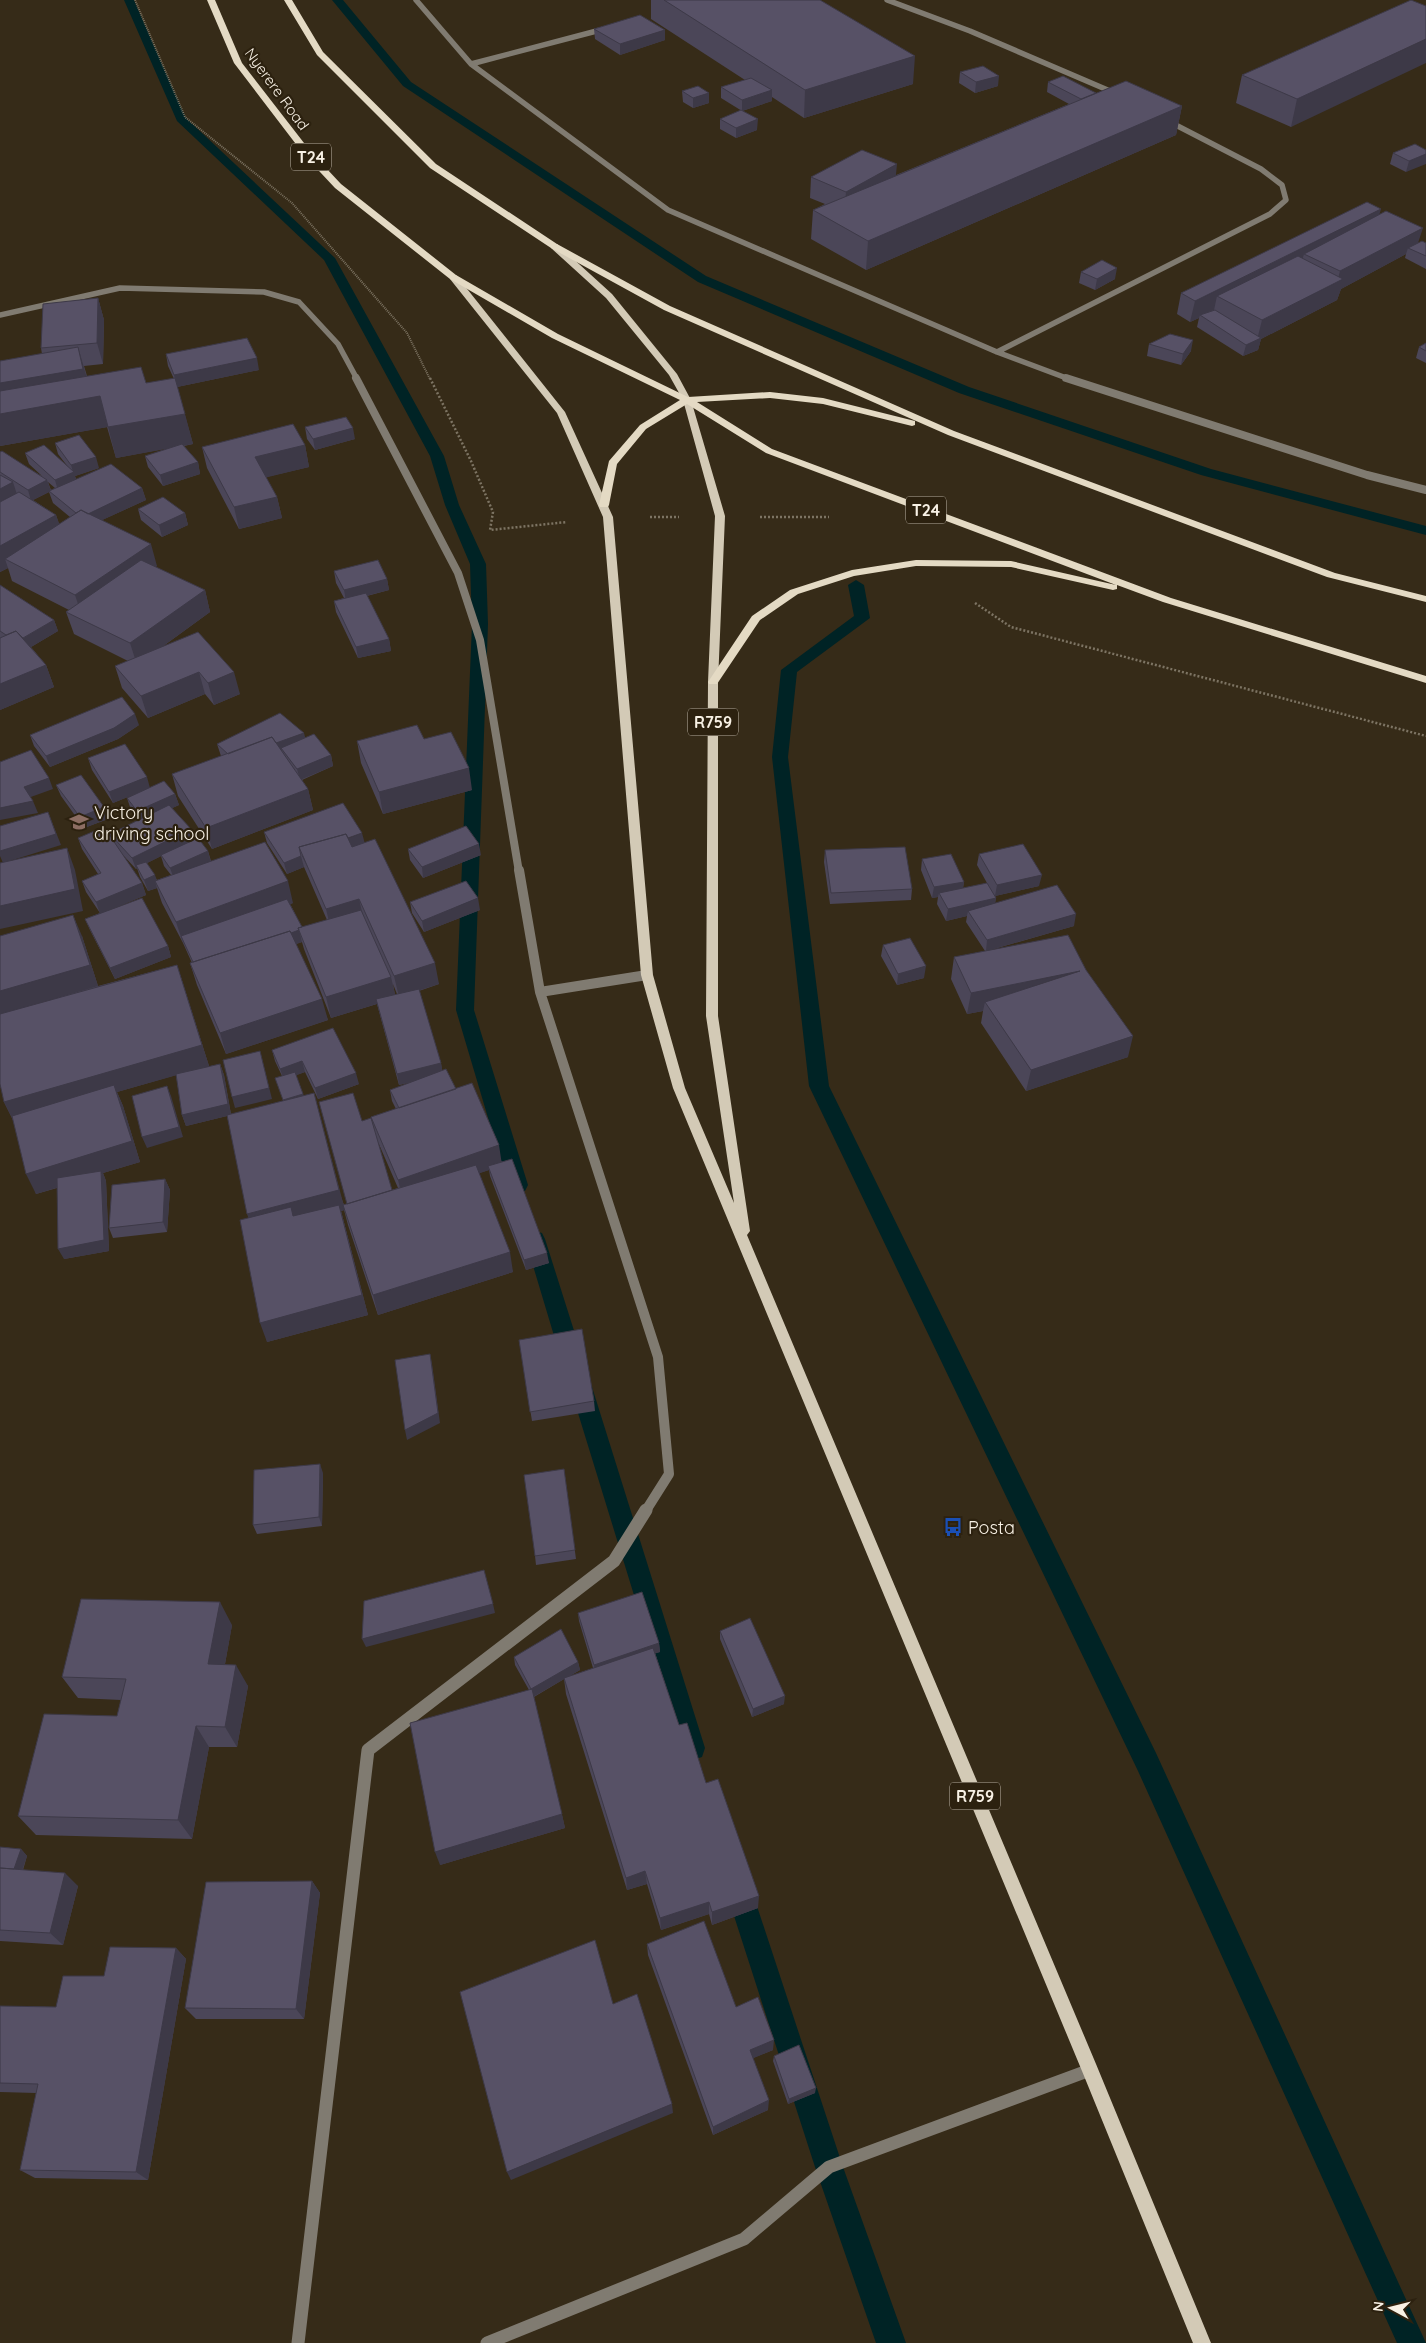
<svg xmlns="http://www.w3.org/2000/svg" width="1426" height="2343" font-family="Quicksand,sans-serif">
<rect width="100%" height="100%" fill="#362b18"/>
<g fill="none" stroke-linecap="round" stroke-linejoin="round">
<!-- stream -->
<path fill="#002325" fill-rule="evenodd" d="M124,0H134L186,118L335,258L444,456L459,505L486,564L488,624L474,1010L528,1185L525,1191L518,1193L511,1191L508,1185L456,1010L472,624L470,564L445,505L430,456L324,260L177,121Z
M332,0H343L411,82L706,276L969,387L1211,469L1426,526V535L1201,475L959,393L698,282L403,86Z
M856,580L864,585L870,618L797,672L788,757L829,1086L1156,1753L1426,2343H1397L1138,1771L809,1086L772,757L781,670L854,616L848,585Z
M535,1231L542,1233L545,1239L583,1359L580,1366L572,1368L564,1366L561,1359L525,1239L528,1233Z
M581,1378L589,1380L592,1387L705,1748L702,1757L693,1760L684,1757L681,1748L570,1387L573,1380Z
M738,1875L747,1879L751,1888L843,2167L906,2343H876L815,2167L725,1888L729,1879Z"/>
<!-- path-far1 -->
<path stroke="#7d7463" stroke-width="2" stroke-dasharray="1 1" stroke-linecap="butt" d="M135,0L185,117L292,203L407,333L430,379"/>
<!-- path -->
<path stroke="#7d7463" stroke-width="2.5" stroke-dasharray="2 2" stroke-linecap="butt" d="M430,378L471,461L493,512L490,530L567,522
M650,517H679
M760,517H829
M975,603L1011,627L1426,736"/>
<!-- service-far1 -->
<path stroke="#807b71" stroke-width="5.5" d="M416,0L471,64L668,210L997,352L1069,379
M887,0L970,31L1117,94
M471,64L608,28
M997,352L1270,214L1286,200L1282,185L1261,169L1168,121"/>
<!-- service -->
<path stroke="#807b71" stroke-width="8" d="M1066,378L1367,475L1426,490"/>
<!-- minor-far3 -->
<path stroke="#807b71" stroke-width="5.5" d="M0,315L120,288L264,292L299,302L338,344L357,379"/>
<!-- minor-far2 -->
<path stroke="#807b71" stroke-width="8" d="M356,378L458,573L480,640L519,872"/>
<!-- minor-far1 -->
<path stroke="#807b71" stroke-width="10" d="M519,870L540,992L658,1357L669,1474L645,1512
M540,992L647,975"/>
<!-- minor -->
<path stroke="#807b71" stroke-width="13" d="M298,2343L368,1750L614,1561L646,1510
M487,2343L744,2239L829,2167L1090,2070"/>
<!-- primary -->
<path fill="#d3cab6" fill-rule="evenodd" d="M551,244H557L612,294L677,374L691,400L725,516L718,682V1016L750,1231L747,1235L1096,2064L1211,2343H1193L1082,2071L673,1088L641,975L603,517L557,413L450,279V275H456L565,412L613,517L653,975L685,1088L734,1203L706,1016L708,682L715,516L683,400L669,375L606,298L551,248Z"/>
<!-- trunk -->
<path fill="#e4dac4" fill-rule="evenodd" d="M207,0H215L242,63L311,152L341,184L456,275L558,334L688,397L770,392L823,398L915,421V425L912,426L823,404L770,398L697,402L772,449L1171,598L1426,676V683L1163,602L1117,585V589L1113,590L1011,567L916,566L854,576L798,594L760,620L717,684H709L708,682L752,616L790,590L852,570L916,560L1011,561L1116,585L766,453L687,404L646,429L617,464L609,505L608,507H600L599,505L609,461L640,425L680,400L552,338L450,279L335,188L305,156L234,63Z
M284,0H292L323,52L436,164L557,244L670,306L954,431L1335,573L1426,596V602L1327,577L948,435L664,310L551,248L430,168L317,55Z"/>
</g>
<!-- wall -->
<path fill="#4b4658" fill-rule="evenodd" d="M651,0H820L913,84L804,118L772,97V101L742,111L721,98V87L745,80L651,19Z
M1426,6L1291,127L1236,103L1242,75Z
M594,29L665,40L620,55L595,39Z
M960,72L998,86L975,93L959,83Z
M1048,82L1096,93L1182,106L1176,135L866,270L811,239L813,210L825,204L810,198L811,177L896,175L1069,104L1047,92Z
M682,91L709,103L693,108L683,102Z
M720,119L757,130L736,138L720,129Z
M1426,150L1406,172L1390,164L1393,153Z
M1380,214L1418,243H1426V269L1405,258L1406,254L1341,289L1337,300L1261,339L1258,350L1243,356L1197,327L1199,318L1190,322L1177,314L1181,293Z
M1081,272L1115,279L1095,290L1079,283Z
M98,298L104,320L103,364L84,366L87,376L146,383L174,379L168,366L166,354L259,370L177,387L193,444L184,446L198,462L200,474L163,486L148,467L145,456L169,448L116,458L107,427L0,446V361L42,354L41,348Z
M1426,343V363L1416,358L1419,347Z
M1149,344L1191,351L1181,365L1147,356Z
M305,427L355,439L315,450L307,439Z
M55,443L99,468L75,476L76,479L142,488L146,500L102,520L157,566L155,567L205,590L210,612L162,647L240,694L214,705L205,694L148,718L122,688L115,666L128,661L74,634L66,612L69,610L12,581L8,568L0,572V452L42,476L29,464L25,453L68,467L58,454ZM48,482L55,488L51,490ZM49,492L53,503L70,517L59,524L56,515L33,500Z
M305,445L309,467L266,477L277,497L282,518L239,529L207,468L202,447Z
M138,509L185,513L188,525L162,537L141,520Z
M334,571L387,579L389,590L367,596L389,639L391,651L358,658L336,612L334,601L344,598L336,583Z
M0,585L54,620L58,631L31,647L46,665L54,687L0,710Z
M139,725L118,739L50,767L34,746L30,735Z
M305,738L331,755L333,766L302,780L308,789L313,810L212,849L178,796L172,774L221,756L217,744Z
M424,739L472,790L383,814L361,763L357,741Z
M88,758L150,788L175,794L179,805L172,808L191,829L194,840L208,851L211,861L293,903L290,904L302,927L327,920L304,867L287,874L267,843L264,832L364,843L439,984L419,991L441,1063L442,1071L456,1089L502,1162L549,1263L526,1270L490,1176L489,1170L479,1173L513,1272L378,1315L348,1225L344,1210L341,1211L368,1315L267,1342L249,1218L227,1116L186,1126L182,1115L176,1075L117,1092L123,1106L140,1162L103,1173L106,1181L109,1251L64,1259L57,1188L36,1194L14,1122L4,1102L82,936L98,986L177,965L209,1066L192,1070L220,1064L224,1075L231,1114L283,1101L282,1076L275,1061L272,1050L359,1084L318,1099L305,1072L296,1075L344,1205L347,1204L362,1121L374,1129L371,1117L396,1109L392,1101L390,1090L416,1081L399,1085L377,1004L331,1018L304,949L302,942L296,944L328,1020L226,1054L197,985L190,963H192L183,943L162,903L157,888L148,891L140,877L137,868L136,869L122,854L142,883L146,895L107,911L168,946L171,957L115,979L90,930L85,919L100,913L86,892L82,881L98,874L82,849L78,838L112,839L110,834L139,820L131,810L127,798L135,794L113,803L92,770ZM161,856L164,866L171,875L157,880L147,863ZM393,984L397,994L395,995ZM378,1142L398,1188L392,1190Z
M56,785L108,819L84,828L61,796Z
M408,849L481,855L423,878L410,860Z
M825,850L912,889L911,900L830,904L824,862Z
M979,854L1039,886L995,896L996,898L995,903L1074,926L987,951L1128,1057L1026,1091L981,1023L983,1011L967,1014L951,979L954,957L985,951L966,922L967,916L946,921L937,904L938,897L932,898L921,870L922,859L964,882L963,888L987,883L977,865Z
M410,902L480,910L424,932L412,913Z
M883,945L924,978L897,985L881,956Z
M165,1179L170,1190L167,1232L113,1238L109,1228Z
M519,1340L594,1401L595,1411L532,1421Z
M564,1469L576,1559L536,1565L535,1556Z
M323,1473L322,1526L257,1534L253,1525Z
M578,1613L659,1643L660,1652L655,1653L679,1725L706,1783L758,1908L712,1925L709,1914L661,1930L647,1884L627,1890L566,1694L564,1679L534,1697L565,1828L440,1865L529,1690L515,1665L514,1657L578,1662L580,1670L568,1677L593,1668L579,1621Z
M232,1625L225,1664L248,1686L237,1747H209L192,1839L36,1835L18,1816L117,1716L121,1700L78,1698L62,1677Z
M720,1631L784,1704L752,1717L720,1639Z
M0,1847L21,1849L27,1856L23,1870L78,1886L63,1945L0,1941Z
M312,1881L320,1893L304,2019H196L185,2008Z
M647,1944L736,2007L773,2050L753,2058L768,2110L713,2135L648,1955Z
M176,1948L186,1959L148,2180L35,2178L20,2170L36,2093L0,2092V2006L56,2007L104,1976Z
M774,2056L815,2093L788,2104L773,2061Z"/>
<!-- shaded-wall -->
<path fill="#3d3947" d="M665,30V40L620,55V44Z
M1426,39V63L1291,127L1297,99Z
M915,56L913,84L804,118L805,90Z
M999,76L998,86L975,93L976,82Z
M772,90V101L742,111V100Z
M709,93V103L693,108V98Z
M1182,106L1176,135L866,270L868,241Z
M758,119L757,130L736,138V128Z
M1426,154V164L1406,172L1409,161Z
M897,164L895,185L844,213L846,192Z
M1381,209L1375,230L1304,254L1300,267L1217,296L1214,310L1200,315L1199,318L1190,322L1195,301Z
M1423,228L1416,249L1408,248L1406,254L1341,289L1337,300L1261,339L1258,350L1243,356L1246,345L1257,340L1262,320L1337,282L1340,271Z
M1117,268L1115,279L1095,290L1097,279Z
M98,298L104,320L103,364L97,343Z
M1193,340L1191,351L1181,365L1183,354Z
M78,347L87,378L100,396L108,427L0,446V383Z
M257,358L259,370L177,387L174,375Z
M185,414L193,444L116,458L108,427Z
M353,428L355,439L315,450L313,439Z
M305,445L309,467L260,479L255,457Z
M96,457L99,468L75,476L77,484L58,491L55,480L73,472L71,465Z
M198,462L200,474L163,486L160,475Z
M47,480L51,491L31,501L28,490Z
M13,482L20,504L0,515V489Z
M142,488L146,500L85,528L81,517Z
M277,497L282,518L239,529L234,507Z
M185,513L188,525L162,537L159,525Z
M56,515L64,537L5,559L8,568L0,572V546Z
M151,544L157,566L82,616L75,595Z
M387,579L389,590L346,601L344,590Z
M205,590L210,612L137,665L130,643Z
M54,620L58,631L21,653L17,642Z
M389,639L391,651L358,658L356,647Z
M46,665L54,687L0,710V684Z
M199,672L205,694L148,718L141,696Z
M234,672L240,694L214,705L208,683Z
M135,714L139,725L118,739L50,767L46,756Z
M304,733L307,744L281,748L282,753L233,759Z
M331,755L333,766L300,780L297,769Z
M469,768L472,790L383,814L379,792Z
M147,777L150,788L113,803L109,792Z
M49,778L53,789L28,798L24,787Z
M308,789L313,810L212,849L206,828Z
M175,794L179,805L141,823L137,811Z
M33,801L38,813L0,820V808Z
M104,807L108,819L84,828L80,817Z
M48,812L61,845L3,863L0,856V851Z
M191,829L194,840L137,868L136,865L137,868L136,869L132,858Z
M362,833L365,844L307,866L302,856Z
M479,844L481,855L423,878L422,867Z
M67,848L75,870L83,911L0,929V906Z
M208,851L211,863L174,879L170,868Z
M301,856L304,867L287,874L284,863Z
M155,875L159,887L155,881L157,888L148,891L144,880Z
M1042,875L1039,886L995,896L997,885Z
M288,881L293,903L184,943L181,936L183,943L176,922Z
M964,882L962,893H939L938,897L932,898L934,887Z
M142,883L146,895L100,914L96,902Z
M478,898L480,910L424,932L422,921Z
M996,898L994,910L968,911L967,916L946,921L948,909Z
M359,899L364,920L331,930L326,909Z
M1076,914L1074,926L986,951L987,940Z
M73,915L82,936L98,986L0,1015V991Z
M299,930L302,942L199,978L195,967Z
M168,946L171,957L115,979L110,968Z
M435,963L439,984L399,997L394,976Z
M177,965L209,1066L117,1092L123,1106L140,1162L103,1173L106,1181L109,1251L64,1259L58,1249L102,1174L36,1194L26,1174L14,1122L4,1102Z
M926,966L924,978L897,985L898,974Z
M1080,971L985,1002L983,1011L967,1014L971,993Z
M391,977L396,998L331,1018L326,997Z
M322,999L328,1020L226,1054L220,1033Z
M1133,1036L1128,1057L1026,1091L1031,1070Z
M260,1051L272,1099L235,1108L232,1097Z
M302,1061L305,1072L284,1080L280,1069Z
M441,1063L443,1074L399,1085L397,1074Z
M220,1064L224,1075L231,1115L186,1126L182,1115Z
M356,1073L359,1084L318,1099L315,1088Z
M167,1086L171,1096L183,1137L147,1148L142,1137Z
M314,1093L345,1210L341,1211L368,1315L267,1342L260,1323L254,1234L247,1214Z
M303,1094L306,1104L283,1100Z
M499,1145L502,1165L488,1166L489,1170L403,1200L398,1180Z
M165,1179L170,1190L167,1232L163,1222Z
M510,1252L513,1272L378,1315L373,1295Z
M547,1253L549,1263L526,1270L524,1260Z
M430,1354L432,1364L440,1423L407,1440L405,1430Z
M320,1464L323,1473L322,1526L319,1517Z
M220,1602L232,1625L221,1686L208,1664Z
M493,1604L495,1613L366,1647L362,1639Z
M659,1643L660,1652L595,1673L594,1665Z
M578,1662L580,1670L533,1697L531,1689Z
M236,1665L248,1686L237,1747L225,1727Z
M785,1696L784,1704L752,1717L753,1709Z
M196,1726L209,1747L192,1839L178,1820Z
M562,1814L565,1828L440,1865L435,1852Z
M21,1849L27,1856L20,1877L13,1870Z
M645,1871L647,1884L627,1890L626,1878Z
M65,1873L78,1886L63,1945L50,1933Z
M312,1881L320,1893L304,2019L296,2009Z
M759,1896L758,1908L712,1925V1912Z
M709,1902V1914L661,1930L660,1918Z
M176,1948L186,1959L148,2180L136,2172Z
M774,2040L773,2050L749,2060L750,2050Z
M816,2088L815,2093L788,2104L789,2099Z
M769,2100L768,2110L713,2135V2127Z
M672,2104L673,2113L511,2180L507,2172Z"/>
<!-- building -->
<path fill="#575166" stroke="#3d3947" d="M664,0H820L915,56L805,90Z
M1411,0L1426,6V39L1297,99L1242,75Z
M640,15L665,30L620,44L594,29Z
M983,66L999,76L976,82L960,72Z
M1063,76L1096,93L1081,99L1048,82Z
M751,78L772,90L742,100L721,87Z
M1126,81L1182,106L868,241L813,210Z
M698,86L709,93L693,98L682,91Z
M741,110L758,119L736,128L720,119Z
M1415,144L1426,150V154L1409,161L1393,153Z
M862,150L897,164L846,192L811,177Z
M1367,202L1381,209L1195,301L1181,293Z
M1386,211L1423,228L1340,271L1304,254Z
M1422,241L1426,243V256L1408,248Z
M1298,256L1343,279L1262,320L1217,296Z
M1102,260L1117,268L1097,279L1081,272Z
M98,298L97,343L41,348L43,304Z
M1215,310L1261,338L1246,345L1200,315Z
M1170,334L1193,340L1183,354L1149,344Z
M247,338L257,358L174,375L166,354Z
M1426,343V351L1419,347Z
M78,347L83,369L0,383V361Z
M141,367L146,383L175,378L185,414L108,427L100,396L0,414V391Z
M346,417L353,428L313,439L305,427Z
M293,424L305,445L255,457L277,497L234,507L202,447Z
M79,435L96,457L71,465L55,443Z
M182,444L198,462L160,475L145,456Z
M44,445L74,472L55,480L25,453Z
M2,451L47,480L28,490L0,472V452Z
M111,464L142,488L88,514L81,510L76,513L49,491Z
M0,475L13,482L0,489Z
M19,492L56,515L0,546V502Z
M163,497L185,513L159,525L138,509Z
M81,510L151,544L75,595L5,559Z
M141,560L205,590L130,643L66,612Z
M378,560L387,579L344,590L334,571Z
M0,585L54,620L23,638L16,631L6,635L0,631Z
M366,593L389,639L356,647L334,601Z
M16,631L46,665L0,684V638Z
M198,632L234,672L208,683L199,672L141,696L115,666Z
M122,697L135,714L114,728L46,756L30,735Z
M280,713L304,733L276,743L272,737L228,754L217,744Z
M417,725L424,739L451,732L469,768L379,792L357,741Z
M314,734L331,755L297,769L281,748Z
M272,737L308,789L206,828L172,774Z
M125,744L147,777L109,792L88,758Z
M31,750L49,778L24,787L33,801L0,808V762Z
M81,775L104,807L80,817L56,785Z
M164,781L175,794L137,811L127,798Z
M343,803L362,833L348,838L346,834L299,847L301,856L284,863L264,832Z
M169,805L191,829L132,858L110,834Z
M48,812L56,834L0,851V826Z
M466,826L479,844L422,867L408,849Z
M104,827L142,883L96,902L82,881L101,873L78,838Z
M346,834L352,847L375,839L435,963L394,976L359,899L326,909L299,847Z
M198,838L208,851L170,868L161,855Z
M265,842L288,881L176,922L155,881Z
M1023,844L1042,875L997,885L979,854Z
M905,847L912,889L831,893L825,850Z
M67,848L75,889L0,906V863Z
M951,854L964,882L934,887L922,859Z
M146,862L155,875L144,880L136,865Z
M466,881L478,898L422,921L410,902Z
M987,883L996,898L948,909L939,893Z
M1057,885L1076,914L987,940L968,911Z
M142,898L168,946L110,968L85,919Z
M287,899L302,927L298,928L299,930L291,933L290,931L193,962L181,936Z
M361,910L391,977L326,997L298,928Z
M73,915L90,965L0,991V936Z
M290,931L322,999L220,1033L190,963Z
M1068,935L1086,970L1133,1036L1031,1070L985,1002L1080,971L971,993L954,957Z
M910,938L926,966L898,974L883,945Z
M177,965L202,1045L4,1102L0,1084V1014Z
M419,989L441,1063L397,1074L376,999Z
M333,1028L356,1073L315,1088L302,1061L280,1069L272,1050Z
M260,1051L269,1088L232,1097L223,1060Z
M220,1064L228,1104L182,1115L176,1074Z
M446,1069L456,1089L399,1108L390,1090Z
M295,1072L303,1094L283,1100L275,1078Z
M472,1083L499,1145L398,1180L371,1117Z
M114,1085L132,1141L26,1174L12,1116Z
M167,1086L179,1127L142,1137L132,1096Z
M314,1093L339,1190L247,1214L227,1115Z
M353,1093L362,1121L371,1118L392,1190L347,1204L319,1102Z
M512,1159L547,1253L524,1260L488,1166Z
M476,1165L510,1252L373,1295L343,1205Z
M101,1171L104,1240L58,1249L57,1178Z
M165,1179L163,1222L109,1228L112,1185Z
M339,1205L362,1295L260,1323L240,1220L291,1207L293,1216Z
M582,1329L594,1401L530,1412L519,1340Z
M430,1354L438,1413L405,1430L395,1360Z
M320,1464L319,1517L253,1525L254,1470Z
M564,1469L575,1550L535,1556L524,1475Z
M484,1570L493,1604L362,1639L364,1601Z
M642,1592L659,1643L594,1665L578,1613Z
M81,1599L220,1602L208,1664L236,1665L225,1727L196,1726L178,1820L18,1816L44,1714L117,1716L126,1679L62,1677Z
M750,1618L785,1696L753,1709L720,1631Z
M561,1629L578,1662L531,1689L514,1657Z
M653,1648L679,1725L687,1723L706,1783L718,1779L759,1896L712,1912L709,1902L660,1918L645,1871L626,1878L564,1678Z
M532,1689L562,1814L435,1852L410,1723Z
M0,1847L21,1849L14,1869L0,1868Z
M0,1868L65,1873L50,1933L0,1930Z
M312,1881L296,2009L185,2008L206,1882Z
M704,1921L736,2007L758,1997L774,2040L750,2050L769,2100L713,2127L647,1944Z
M595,1940L613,2004L637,1994L672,2104L507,2172L460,1992Z
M110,1947L176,1948L136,2172L20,2170L38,2084L0,2083V2006L56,2007L63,1976H104Z
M799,2045L816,2088L789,2099L774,2056Z"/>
<!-- icons -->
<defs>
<g id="school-bare" transform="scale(1.5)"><path d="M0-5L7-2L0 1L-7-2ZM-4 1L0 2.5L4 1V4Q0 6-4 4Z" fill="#8d6e63" stroke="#2c210f" stroke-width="2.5" paint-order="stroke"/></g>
<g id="bus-bare" transform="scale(1.5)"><path d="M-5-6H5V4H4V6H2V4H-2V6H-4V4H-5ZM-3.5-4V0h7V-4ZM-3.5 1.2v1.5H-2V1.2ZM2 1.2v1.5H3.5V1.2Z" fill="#1a4fb4" stroke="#2c210f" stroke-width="2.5" paint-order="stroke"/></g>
</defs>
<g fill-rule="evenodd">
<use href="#school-bare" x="79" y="822"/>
<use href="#bus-bare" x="953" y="1527"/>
</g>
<g text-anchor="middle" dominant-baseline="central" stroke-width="4.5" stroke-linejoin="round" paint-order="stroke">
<!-- far-street labels -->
<g font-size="15" fill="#f8f1e5" stroke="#2c210f">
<text transform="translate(277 89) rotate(54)">Nyerere Road</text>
</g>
<!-- shield labels -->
<g fill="#2c210f" stroke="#bbb3a5" stroke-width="1">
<rect x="291" y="143.5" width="40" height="27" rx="4"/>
<rect x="906" y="496.5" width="40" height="27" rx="4"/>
<rect x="688" y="708.5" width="50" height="27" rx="4"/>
<rect x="950" y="1782.5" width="50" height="27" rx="4"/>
</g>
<g font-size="16" font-weight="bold" fill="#f8f1e5">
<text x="311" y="157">T24</text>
<text x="926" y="510">T24</text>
<text x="713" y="722">R759</text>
<text x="975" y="1796">R759</text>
</g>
<!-- poi labels -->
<g font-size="18" fill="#f8f1e5" stroke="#2c210f" text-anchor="start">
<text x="94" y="812">Victory<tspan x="94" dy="21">driving school</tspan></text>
<text x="968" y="1527">Posta</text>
</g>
</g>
<!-- north arrow -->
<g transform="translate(1391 2308) rotate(277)" stroke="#2c210f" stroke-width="4" paint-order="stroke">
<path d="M0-4L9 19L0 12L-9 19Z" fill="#f8f1e5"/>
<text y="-8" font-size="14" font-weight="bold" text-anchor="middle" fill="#f8f1e5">N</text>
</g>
</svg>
